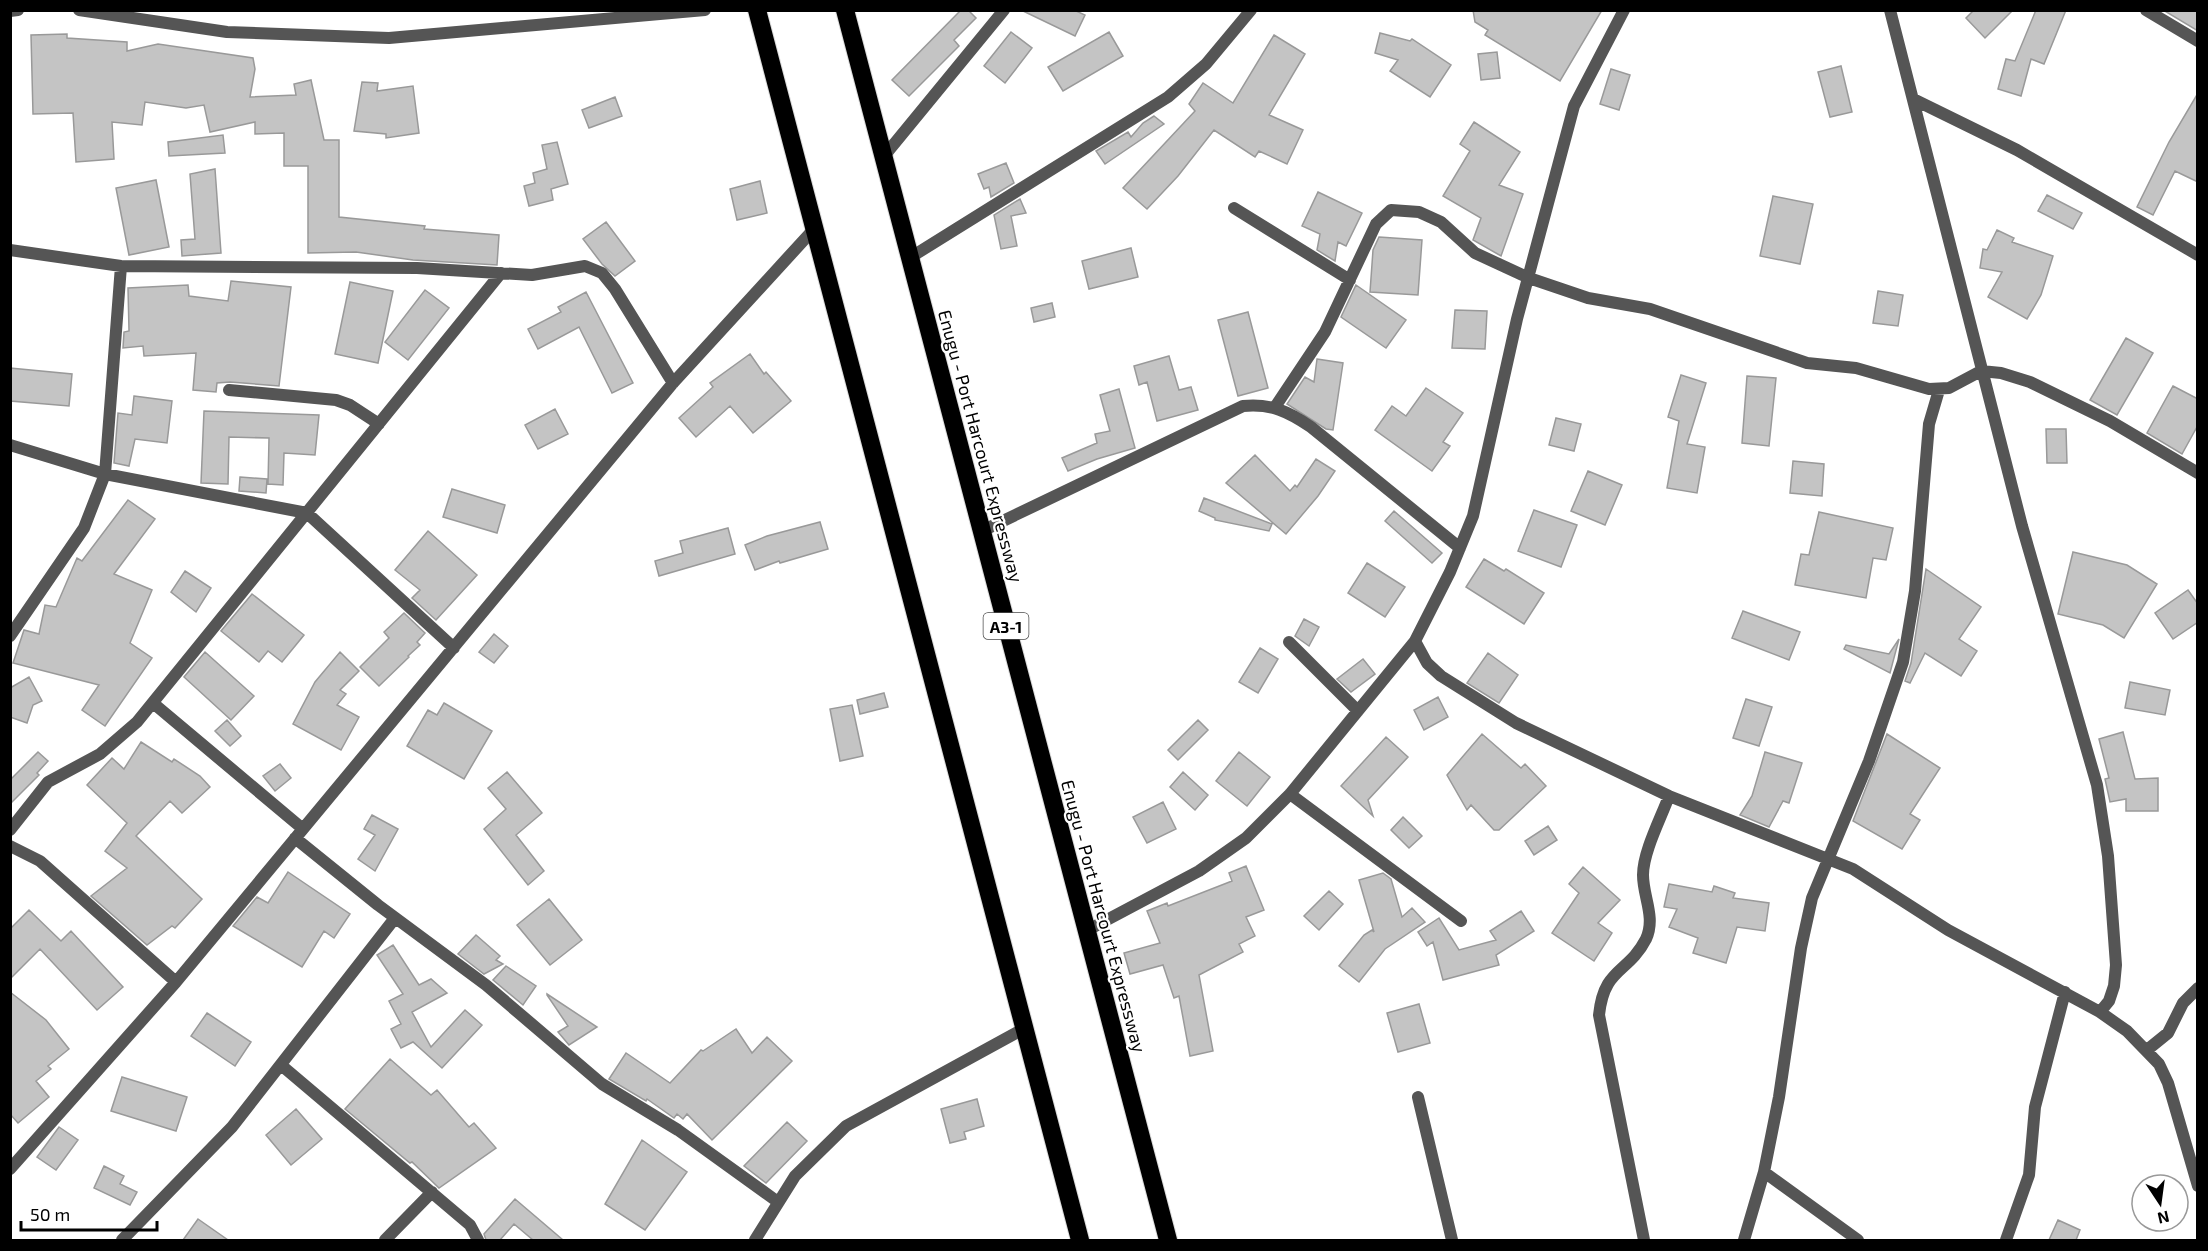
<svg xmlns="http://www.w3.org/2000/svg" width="2208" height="1251" font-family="'Exo 2',sans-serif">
<rect width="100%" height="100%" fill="#fff"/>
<!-- building -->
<path fill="#c4c4c4" stroke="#999" stroke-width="1.5" d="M961,10H968L976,18L954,40L959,46L909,96L892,80Z
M1021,10H1074L1085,15L1075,36Z
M1473,10H1602L1560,81L1485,35L1488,30L1475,22Z
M1974,10H2013L1985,38L1966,18Z
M2036,10H2066L2044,64L2031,59L2021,96L1998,89L2006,59L2015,61Z
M2163,10H2198V31Z
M1011,32L1032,48L1005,83L984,66Z
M1109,32L1123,56L1063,91L1048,67Z
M1380,33L1410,41L1412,39L1451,65L1430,97L1390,71L1398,60L1375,53Z
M67,34V38L127,42V51L158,44L253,58L255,69L250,97L296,95L294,84L311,80L324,140H339V217L425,226L424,229L499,235L497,265L413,260L356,252L308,253V166H284V133L255,134V122L210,132L204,105L186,108L145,102L142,125L112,122L114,159L76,162L73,113L33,114L31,35Z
M1274,35L1305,54L1269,115L1303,130L1287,164L1259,151L1255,157L1214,130L1178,176L1147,209L1123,188L1195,111L1189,104L1203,83L1233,103Z
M1497,52L1500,78L1481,80L1478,54Z
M1841,66L1852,112L1830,117L1818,72Z
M1611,69L1630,75L1619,110L1600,104Z
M362,82L378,83L377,91L413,86L419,133L386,138V134L354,131Z
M2198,93V182L2175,171L2153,215L2137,207L2169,142Z
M615,97L622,116L589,128L582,110Z
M1154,116L1164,124L1105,164L1096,151L1128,132L1131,137L1143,123Z
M1474,122L1520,152L1499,185L1523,194L1501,256L1473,240L1481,218L1443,196L1470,151L1460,144Z
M223,135L225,153L169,156L168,142Z
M557,142L568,184L551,189L553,200L529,206L524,186L535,183L533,173L547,169L542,145Z
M1006,163L1014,183L991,197L989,187L984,189L978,174Z
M215,169L221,253L182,256L181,240L195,239L190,174Z
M156,180L169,247L129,255L116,188Z
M760,181L767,213L737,220L730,189Z
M1318,192L1362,213L1346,246L1338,242L1335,261L1317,250L1320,234L1302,226Z
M2047,195L2082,213L2073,229L2038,211Z
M1773,196L1813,204L1800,264L1760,256Z
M1020,199L1026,213L1011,216L1017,246L1001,249L994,215Z
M606,222L635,261L615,276L602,264L583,239Z
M1997,230L2014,238L2012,242L2053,256L2041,295L2027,319L1988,297L2002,272L1980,268L1983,249L1987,250Z
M1379,237L1422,240L1418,295L1370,292L1373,250Z
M1131,248L1138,277L1089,289L1082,261Z
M231,281L291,287L279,386L230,382L217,383L216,392L193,390L196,353L144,356L143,346L123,348L124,332L129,331L128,288L188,285L189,296L228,301Z
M350,282L393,291L378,363L335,354Z
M1356,285L1406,320L1386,348L1341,317Z
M425,290L449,308L408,360L385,342Z
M1878,291L1903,295L1898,326L1873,323Z
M586,292L633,383L612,393L579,327L538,349L528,329L561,312L558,307Z
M1052,303L1055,317L1034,322L1031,308Z
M1455,310L1487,311L1485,349L1452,348Z
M1248,312L1268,388L1238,396L1218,320Z
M2126,338L2153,353L2117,415L2090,400Z
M750,354L764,374L766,372L791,401L753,433L730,406L696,437L679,418L713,387L710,383Z
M1169,356L1179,390L1191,387L1198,410L1157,421L1147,382L1139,385L1134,366Z
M1317,359L1343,363L1333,430L1326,429L1287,404L1305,377L1314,382Z
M10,368L72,374L69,406L10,401Z
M1681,375L1706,383L1687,444L1705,447L1697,493L1667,488L1679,421L1668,417Z
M1747,376L1776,378L1769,446L1742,443Z
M2173,386L2198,399V425L2182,454L2147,433Z
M1426,388L1463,413L1443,442L1450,446L1432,471L1375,430L1392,406L1406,416Z
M1119,389L1135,448L1097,459L1068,471L1062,458L1097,443L1095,434L1110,431L1100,395Z
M134,396L172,401L167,443L135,439L129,466L114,463L118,413L132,415Z
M555,409L568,434L538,449L525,425Z
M204,411L319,415L315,455L284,453L283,485L268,484L269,438L229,437L228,484L201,483Z
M1556,418L1581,424L1574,451L1549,445Z
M2046,429H2066L2067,463H2047Z
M1255,455L1290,491L1295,485L1297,487L1316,459L1335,471L1318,496L1286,534L1226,483Z
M1793,461L1824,464L1822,496L1790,493Z
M1588,471L1622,485L1605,525L1571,511Z
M240,477L267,479L266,493L239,491Z
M452,489L505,505L497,533L443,517Z
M1204,498L1272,524L1269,531L1215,520V518L1199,511Z
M128,500L155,519L114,574L152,590L130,643L152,658L105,726L82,710L99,685L13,663L24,630L39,634L45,605L56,607L77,558L82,561Z
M1534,510L1577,525L1561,567L1518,551Z
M1394,511L1442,553L1432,563L1385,521Z
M1819,512L1893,528L1886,560L1873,558L1866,598L1795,585L1801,554L1809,555Z
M820,522L828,549L780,563L779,561L755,570L745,545L767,536Z
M728,528L735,554L659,576L655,561L683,553L680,541Z
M428,531L477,575L436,620L412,598L420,590L395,570Z
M2073,552L2127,565L2157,584L2124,638L2103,625L2058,614Z
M1484,559L1504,571L1506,569L1544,593L1524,624L1466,587Z
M1367,563L1405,587L1385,617L1348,593Z
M1926,569L1981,607L1959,639L1977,651L1961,676L1925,653L1910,683L1905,681L1911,663Z
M185,571L211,588L196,612L171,592Z
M2188,590L2198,604V622L2173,639L2155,613Z
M252,594L304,635L282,662L268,651L259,662L221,631Z
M1743,611L1800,632L1789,660L1732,638Z
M404,613L425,633L417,642L420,645L408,656L409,657L379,686L360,667L389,638L384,632Z
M1304,619L1319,627L1309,646L1295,636Z
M494,634L508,646L494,663L479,652Z
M1899,639L1890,673L1844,649L1846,645L1889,654Z
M1260,648L1278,659L1258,693L1239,682Z
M205,652L254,696L231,720L184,677Z
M340,652L359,671L340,690L346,694L337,705L359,717L341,750L293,724L315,682Z
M1488,653L1518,675L1499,703L1467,683Z
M1363,659L1375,674L1351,692L1337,679Z
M29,677L42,701L33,705L27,723L10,717V688Z
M2130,682L2170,690L2165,715L2125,708Z
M884,693L888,707L860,714L857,700Z
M1438,697L1448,717L1424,730L1414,710Z
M1746,699L1772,707L1759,746L1733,738Z
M444,703L492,731L464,779L407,746L428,710L437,715Z
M852,705L863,756L840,761L830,709Z
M227,720L241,736L230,746L215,731Z
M1198,720L1208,730L1178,760L1168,750Z
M2123,732L2135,779L2158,778V811H2126V799L2110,802L2105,779L2109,778L2099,739Z
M1482,734L1521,768L1525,764L1546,786L1499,830H1494L1471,805L1467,810L1447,775Z
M1887,734L1940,768L1910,814L1920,820L1902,849L1853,821Z
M1386,737L1408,757L1368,800L1373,816L1341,786Z
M141,742L172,762L174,759L200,776L210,787L182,813L170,801L136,836L202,899L175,928L172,926L147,945L91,896L127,868L105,851L127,823L87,785L112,758L124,769Z
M38,752L48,761L37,773L39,775L10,804V780Z
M1239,752L1270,777L1247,806L1216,781Z
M1765,752L1802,763L1789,803L1783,801L1769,827L1740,815L1752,796Z
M280,764L291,778L275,791L263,776Z
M507,772L542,813L516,835L544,871L528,885L484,829L506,809L488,788Z
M1183,772L1208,795L1195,810L1170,787Z
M1163,802L1176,829L1147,843L1133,817Z
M372,815L398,829L375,871L358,859L375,835L364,829Z
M1403,817L1422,836L1409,848L1391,830Z
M1548,826L1557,840L1534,855L1525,841Z
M1246,866L1264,910L1246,917L1255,936L1239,944L1243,952L1199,975L1213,1051L1190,1056L1179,996L1174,998L1163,965L1130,974L1124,953L1160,943L1147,911L1167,903L1168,906L1232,881L1229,873Z
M1583,867L1620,900L1598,923L1612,933L1594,961L1552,933L1579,893L1569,884Z
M288,872L350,914L334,938L324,931L302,967L233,926L257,897L268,903Z
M1383,873L1391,879L1402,917L1412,908L1425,922L1385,949L1359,982L1339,966L1364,935L1372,930L1374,932L1359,880Z
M1669,884L1712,892L1714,886L1735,893L1733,898L1769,903L1765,931L1737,927L1726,963L1693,953L1698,938L1669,927L1677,909L1664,907Z
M1329,891L1343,904L1319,930L1304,916Z
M549,899L582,940L550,965L517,925Z
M29,910L61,941L71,931L123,987L97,1010L40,949L10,979V929Z
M1521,911L1534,931L1496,955L1499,965L1443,980L1433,942L1427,946L1418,932L1439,918L1459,950L1496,940L1490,931Z
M476,935L500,956L496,960L503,964L484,974L458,954Z
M393,945L419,985L431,979L447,993L412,1012L431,1047L465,1010L482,1025L442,1068L413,1042L401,1048L391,1029L401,1024L389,1001L403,994L377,955Z
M506,966L536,986L523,1005L493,980Z
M10,992L46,1020L69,1049L48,1066L51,1069L36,1081L49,1097L18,1123L10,1114Z
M547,995V994L597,1027L569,1045L558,1032L568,1026Z
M1419,1004L1430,1043L1398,1052L1387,1013Z
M207,1013L251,1042L235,1066L191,1036Z
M736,1029L752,1053L767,1037L792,1061L712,1140L687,1114L683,1119L677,1114L674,1118L647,1099L646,1101L609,1079L626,1053L670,1083L701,1050L703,1051Z
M390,1059L431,1095L437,1090L469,1127L474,1123L496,1148L439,1188L412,1162L410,1163L345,1109Z
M122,1077L187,1097L176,1131L111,1111Z
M977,1099L984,1126L964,1132L966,1139L950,1143L941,1109Z
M296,1109L322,1139L291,1165L266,1135Z
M787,1122L807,1141L766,1183L744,1166Z
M59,1127L78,1140L56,1170L37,1157Z
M642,1140L687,1172L645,1230L605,1204Z
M104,1166L124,1176L120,1184L137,1192L130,1205L94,1188Z
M515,1199L563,1240H533L514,1224L500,1240H486L484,1234Z
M198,1219L228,1240H183Z
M2058,1220L2080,1230L2076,1240H2049Z"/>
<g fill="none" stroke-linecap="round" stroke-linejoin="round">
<!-- highway casing -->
<g stroke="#dbdbdb" stroke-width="20">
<path id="highway" d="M757,10L1080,1240
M845,10L1168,1240"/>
</g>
<!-- street -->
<path stroke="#555" stroke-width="12" d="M79,10L227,32L389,38L705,10
M1890,10L2022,526L2097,785L2108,856L2116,965L2114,986L2109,1001L2100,1012
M2146,10L2198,41
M10,11L18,10
M1913,99L2017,150L2198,255
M885,155L1004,10
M1234,208L1350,280
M10,250L121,266L417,268L532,275L585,266L602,273L615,289L673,383
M911,257L1168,97L1206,64L1251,10
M229,390L336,400L350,405L379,424
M1275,407L1325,332L1376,224L1391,210L1419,212L1441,222L1475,253L1529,278L1588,298L1650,309L1807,363L1856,368L1929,389L1949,388L1981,371L2001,373L2030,382L2110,421L2198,473
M10,445L105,474L307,513L454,648
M982,531L1243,406C1271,403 1289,412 1311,427L1460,548
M10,636L84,528L105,474L121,266
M1415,641L1427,663L1441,676L1516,723L1669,796L1853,869L1948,930L2100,1012L2127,1031L2159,1064L2168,1083L2198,1186
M1289,642L1358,711
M153,703L303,829
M1290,794L1461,921
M10,830L48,782L100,754L137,722L501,273
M295,838L378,905L486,985L602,1084L678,1130L778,1202
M10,846L40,861L176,982
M1086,931L1199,871L1246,838L1290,794L1415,641L1450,572L1473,516L1517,319L1574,106L1624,10
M2147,1050L2168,1033L2183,1003L2198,988
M281,1065L470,1225L478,1240
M1418,1097L1452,1240
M10,1169L176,982L673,383L814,229
M1764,1172L1858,1240
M122,1240L232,1127L395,918
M385,1240L432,1192
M755,1240L795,1176L846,1126L1025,1028
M1644,1240L1599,1015C1604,967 1628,974 1646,939C1656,917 1643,897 1643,875C1643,852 1661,818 1669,796
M1744,1240L1764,1172L1779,1097L1801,948L1812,898L1869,761L1903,662L1915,591L1929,424L1939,390
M2006,1240L2029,1175L2035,1107L2065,992"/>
<!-- highway -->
<use href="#highway" stroke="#000" stroke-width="18"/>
</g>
<g text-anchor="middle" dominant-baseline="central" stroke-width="4.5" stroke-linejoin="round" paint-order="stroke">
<!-- shield labels -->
<rect fill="#fff" stroke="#4c4c4c" stroke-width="1.5" x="983.5" y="613" width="45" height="26" rx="4.5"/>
<g font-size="16" font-weight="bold" fill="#000">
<text x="1006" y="626">A3-1</text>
</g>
<!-- street labels -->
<g font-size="18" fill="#000" stroke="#fff">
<text transform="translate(981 446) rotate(75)">Enugu - Port Harcourt Expressway</text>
<text transform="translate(1104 916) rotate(75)">Enugu - Port Harcourt Expressway</text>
</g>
</g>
<!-- border -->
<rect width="2208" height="1251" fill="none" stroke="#000000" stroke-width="24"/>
<!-- north arrow -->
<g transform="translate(2160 1203) rotate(167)"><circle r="28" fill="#ffffff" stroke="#999999" stroke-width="1.5"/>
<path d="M0-4.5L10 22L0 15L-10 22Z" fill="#000000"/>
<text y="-9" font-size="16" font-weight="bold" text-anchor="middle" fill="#000000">N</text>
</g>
<!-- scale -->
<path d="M21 1221v9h136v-9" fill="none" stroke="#000000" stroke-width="3"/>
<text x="30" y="1221" font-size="18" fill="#000000" stroke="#ffffff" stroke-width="4.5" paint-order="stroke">50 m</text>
</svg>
